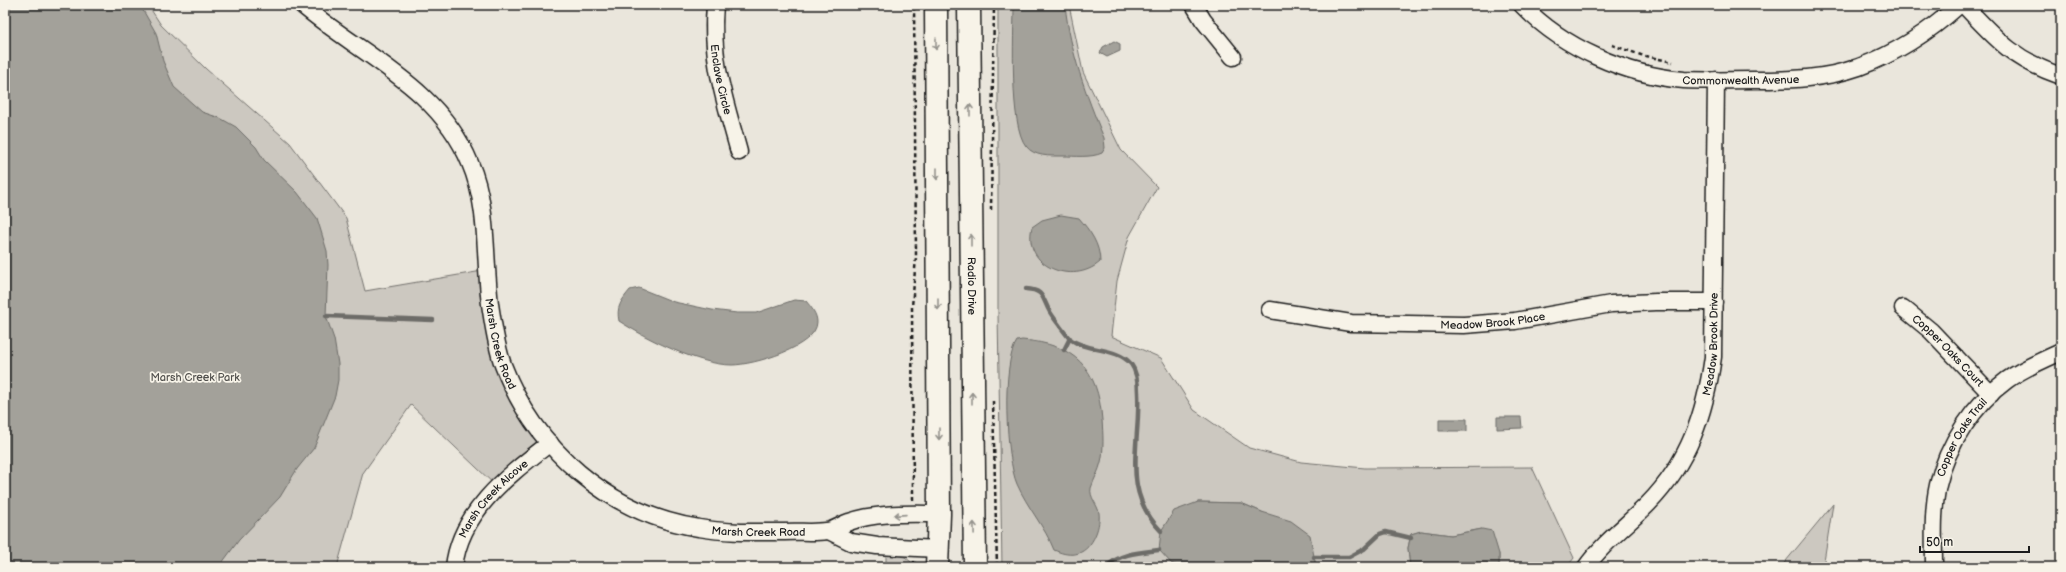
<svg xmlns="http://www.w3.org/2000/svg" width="2066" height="572" font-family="'Balsamiq Sans',sans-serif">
<rect width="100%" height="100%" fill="#eae6dc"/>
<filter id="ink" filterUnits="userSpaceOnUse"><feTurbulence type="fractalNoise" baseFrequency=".025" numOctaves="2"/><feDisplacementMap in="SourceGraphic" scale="8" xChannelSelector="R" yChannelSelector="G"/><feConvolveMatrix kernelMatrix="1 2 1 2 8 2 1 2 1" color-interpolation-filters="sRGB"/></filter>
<g filter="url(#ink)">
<!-- built -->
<path fill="#dad7ce" d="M1929,5H1959L1941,20Z"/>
<!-- green -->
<path fill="#ccc8c0" stroke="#74726e" d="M5,5H148L161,25L206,69L290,143L346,218L365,291L488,270L502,362L550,443L497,487L411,405L363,473L337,567H5Z
M998,5H1069L1083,72L1121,150L1157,187L1129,237L1117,281L1111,336L1161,358L1194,410L1249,448L1301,462L1365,468L1532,467L1574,558L1567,567H1499V554L1482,529L1451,535L1421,531L1411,534L1408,548L1410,567H1316L1314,557L1262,512L1241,503L1198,502L1171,563L1180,567H1002L998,313Z
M1833,504L1823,567H1781Z
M886,554L905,557L917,567H886Z"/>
<!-- water -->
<path fill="#a3a19a" stroke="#6d6c68" d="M5,5H140L156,33L163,61L174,87L202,112L220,118L236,127L256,147L264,160L297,192L317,218L327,251L328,265L326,316L334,339L338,364V380L335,396L314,448L297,469L280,497L239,540L219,567H5Z
M1014,5H1065C1070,51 1086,95 1104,138L1105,148L1102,153C1091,158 1075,156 1063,156C1050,156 1034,157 1026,146C1009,125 1014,35 1014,5Z
M1114,41L1120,44V51L1107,57L1100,53L1103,47Z
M1061,215L1079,218C1090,231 1100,244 1100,262C1073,286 1022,267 1032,227L1042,220Z
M639,288L674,302L712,310L737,313H756L794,300L806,301C811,307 817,314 817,322C817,347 753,365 732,365C699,365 647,339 619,321C616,307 621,301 630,290Z
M1022,340C1075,344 1098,368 1102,420C1103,433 1104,450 1101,462C1099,471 1094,479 1091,488C1089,497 1098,505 1099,513C1101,528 1091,552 1075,554C1067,555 1061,553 1054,550C1045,527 1027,507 1017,484C1006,459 1001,363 1017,341Z
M1497,417H1521L1522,428L1497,429Z
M1439,419H1467V431H1439Z
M1198,502L1241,503L1262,512L1291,521L1310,535L1316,567H1180L1171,563L1159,550L1161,531L1174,511Z
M1482,529L1492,531L1499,554V567H1410L1408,548L1411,534L1421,531L1451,535Z"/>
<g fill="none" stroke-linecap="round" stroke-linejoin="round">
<!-- stream -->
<path stroke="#6d6c68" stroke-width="4.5" d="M1026,289C1045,290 1042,299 1050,312C1053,317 1067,336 1070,339C1087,352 1117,347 1131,364C1137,372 1138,384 1138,393C1141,446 1120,488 1161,531
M326,316L433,320
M1064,350L1070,338
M1314,557H1349L1364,549L1380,534L1386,532L1411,538
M1107,567C1118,553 1143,552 1159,550"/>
<!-- minor casing -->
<g stroke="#1c1c1c" stroke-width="19">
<g id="minor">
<path id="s1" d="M302,5C361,55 439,87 470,163C489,207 484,257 490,304C493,323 496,346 503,365C535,449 609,514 699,528C727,533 756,532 784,532C798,531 813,533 827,531C835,530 842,524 849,522C877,512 910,514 939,514"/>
<path id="s2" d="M715,5C710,60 725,100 739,152"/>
<path d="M1194,5L1203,20L1233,57"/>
<path id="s3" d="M1522,5C1563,48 1626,75 1684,80C1707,81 1731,80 1754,80C1790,80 1825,79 1859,67C1897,53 1929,32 1959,5"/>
<path d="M1964,5C1997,40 2014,60 2061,76"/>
<path id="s4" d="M1903,308L1931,331L1991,394"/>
<path id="s5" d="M1270,310L1351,323L1464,325L1515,321L1611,304L1656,302H1714"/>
<path d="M829,531L851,542L877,546L938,549"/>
<path id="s6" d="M454,567C460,511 509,475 550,443"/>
<path id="s7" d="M1586,567C1603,543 1627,525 1648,504C1689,462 1705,414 1713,357L1716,80"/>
<path id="s8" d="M1934,567C1934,540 1932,512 1938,485C1947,445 1974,404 2007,380C2024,368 2043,360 2061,352"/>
</g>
</g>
<!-- secondary casing -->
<g stroke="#1c1c1c" stroke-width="25">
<g id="secondary">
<path d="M936,5L939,514L937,567"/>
<path id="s9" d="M969,5L975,567"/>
</g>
</g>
<!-- path -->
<path stroke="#1c1c1c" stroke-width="2.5" stroke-dasharray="4 3" stroke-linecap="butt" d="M1612,45L1641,55L1673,62
M991,210L994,5
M993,401L997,567
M913,500L912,307L916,257L914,5
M914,561V567"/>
<!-- minor -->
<use href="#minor" stroke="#f7f3e8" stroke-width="16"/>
<!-- secondary -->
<use href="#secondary" stroke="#f7f3e8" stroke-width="22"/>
</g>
<!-- one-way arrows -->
<defs><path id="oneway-shaft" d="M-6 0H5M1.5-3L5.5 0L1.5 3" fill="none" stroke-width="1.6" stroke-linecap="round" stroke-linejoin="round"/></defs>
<g stroke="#94928c">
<use href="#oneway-shaft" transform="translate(936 44) rotate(90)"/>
<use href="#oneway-shaft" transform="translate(970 110) rotate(-90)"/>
<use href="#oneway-shaft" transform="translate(937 174) rotate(90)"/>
<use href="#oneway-shaft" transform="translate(971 240) rotate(-90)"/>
<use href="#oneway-shaft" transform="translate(938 304) rotate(90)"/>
<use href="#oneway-shaft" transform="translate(972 398) rotate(-90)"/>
<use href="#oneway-shaft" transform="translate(939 434) rotate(90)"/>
<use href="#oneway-shaft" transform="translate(900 515) rotate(176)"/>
<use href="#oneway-shaft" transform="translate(974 528) rotate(-91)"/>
</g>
</g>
<g text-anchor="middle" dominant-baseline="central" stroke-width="3.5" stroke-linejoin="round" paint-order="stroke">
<!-- street labels -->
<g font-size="11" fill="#1c1c1c" stroke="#f7f3e8">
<text stroke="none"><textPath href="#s3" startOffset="239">Commonwealth Avenue</textPath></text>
<text stroke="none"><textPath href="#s2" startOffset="75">Enclave Circle</textPath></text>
<text stroke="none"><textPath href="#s9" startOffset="281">Radio Drive</textPath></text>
<text stroke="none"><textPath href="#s5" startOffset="224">Meadow Brook Place</textPath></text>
<text stroke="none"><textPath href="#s1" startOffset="418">Marsh Creek Road</textPath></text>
<text stroke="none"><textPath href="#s7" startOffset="265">Meadow Brook Drive</textPath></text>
<text stroke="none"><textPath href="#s4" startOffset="62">Copper Oaks Court</textPath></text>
<text stroke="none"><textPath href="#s8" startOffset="136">Copper Oaks Trail</textPath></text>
<text stroke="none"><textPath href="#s6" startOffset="81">Marsh Creek Alcove</textPath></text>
<text stroke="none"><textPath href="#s1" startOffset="766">Marsh Creek Road</textPath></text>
</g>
<!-- park labels -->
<g font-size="11" fill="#51504d" stroke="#f7f3e8">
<text x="195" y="377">Marsh Creek Park</text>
</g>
</g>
<!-- margin -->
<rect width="2066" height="572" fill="none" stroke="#f7f3e8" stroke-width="20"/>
<rect x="10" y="10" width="2046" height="552" fill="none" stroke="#1c1c1c" stroke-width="1.5" filter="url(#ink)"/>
<!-- scale -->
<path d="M1920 546v6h109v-6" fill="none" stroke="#1c1c1c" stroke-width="2"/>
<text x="1926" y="546" font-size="12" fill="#1c1c1c" stroke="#f7f3e8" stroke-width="3" paint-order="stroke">50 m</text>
</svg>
